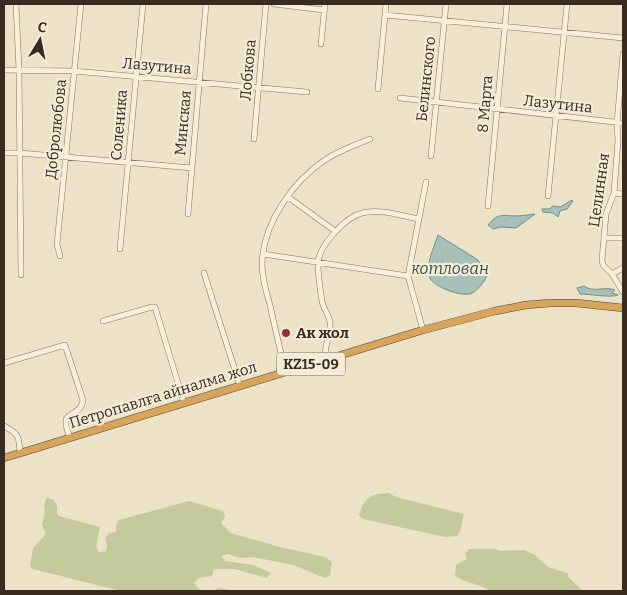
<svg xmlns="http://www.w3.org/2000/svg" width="627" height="595" font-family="Bitter,serif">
<rect width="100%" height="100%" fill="#ece2c7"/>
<!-- green -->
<path fill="#c4ca9b" d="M389,493L396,497L464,514L460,531L457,536L445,537L363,519L359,515C365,497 370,494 389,493Z
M48,498L54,500L57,506V513L59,516L100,527L96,547L99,552L106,551L107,545L105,538L109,533L116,532V525L119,520L189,501L223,511L225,517L221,523L231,533L280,547L325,557L332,562L330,575L325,578L293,565L253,557L240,558L228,554L221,556L225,561L253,565L271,573L267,578L235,569H214L212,576L199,578L194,583L198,588L204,591H212L218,588L240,591H121L33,569L30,566L33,548L46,534L42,525L45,512L44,506L46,499Z
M469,549H495L500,551L524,550L535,555L548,567L567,573L569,578L583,591H490C480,583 466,584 455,576L456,565L467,559L465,554Z"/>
<!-- water -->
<path fill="#a8c0ba" stroke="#6f8f87" d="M572,200L573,201L567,209L560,211L558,217L553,213L543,212L542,209H549L553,206L560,207Z
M535,214L516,228L501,227L493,229L488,225C497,214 501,215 514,216C521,216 528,215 535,214Z
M438,235L478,260L482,266L486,267C486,270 487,272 487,275C486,280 477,291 472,293C463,298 434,287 430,278C425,264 434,248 438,235Z
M584,286C592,293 605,286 615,290L612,293L618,295C611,298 589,294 580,294L577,288Z"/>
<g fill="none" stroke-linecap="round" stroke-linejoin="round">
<!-- minor casing -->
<g stroke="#87755d" stroke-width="6">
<path id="minor" d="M16,4L19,70L21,275
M274,4L324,10
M385,15L623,38
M321,44L325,4
M623,54L617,123L618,141L614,193L606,214L602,260L603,265L612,274L623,292
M4,70L74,71L307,92
M378,89L386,4
M400,98L623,123
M254,139L266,4
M4,153H20L192,168
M431,156L446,4
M614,193L623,194
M548,196L567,4
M288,197L335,231
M488,206L507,4
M188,214L206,4
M605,238H623
M120,249L143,4
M263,254L408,276
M60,256L57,244L81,4
M204,273L240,386
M612,274L623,268
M103,321L152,307H155L184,403
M423,330L408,276L426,182
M327,359C322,346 332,336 330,322C329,315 323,308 322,301C320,289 318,274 318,263C319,245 346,217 362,213C380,208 402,216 419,219
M4,363L65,345L83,400C82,412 72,411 66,419V426L70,438
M286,372C280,350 275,328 270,305C266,292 262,278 262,264C263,224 292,182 325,160C338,151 355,145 370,139
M4,426C19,434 19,436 20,453"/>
</g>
<!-- highway casing -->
<g stroke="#564331" stroke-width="8">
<path id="highway" d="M4,458L423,330L495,311L526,305L550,303H576L623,308"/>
</g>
<!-- minor -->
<use href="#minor" stroke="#f7efda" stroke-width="5"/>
<!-- highway -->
<use href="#highway" stroke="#d7a45c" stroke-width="7"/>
</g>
<!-- markers -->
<circle fill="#943130" stroke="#f4ecd6" stroke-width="2" cx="286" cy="333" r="5"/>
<g text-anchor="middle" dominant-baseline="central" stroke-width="4.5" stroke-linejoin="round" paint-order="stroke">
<!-- shield labels -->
<rect fill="#f4ecd6" stroke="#706657" stroke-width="1" x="277" y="352.5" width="68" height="23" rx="4"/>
<g font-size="14" font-weight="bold" fill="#382c20">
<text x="311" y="364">KZ15-09</text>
</g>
<!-- street labels -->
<g font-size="15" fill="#382c20" stroke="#f4ecd6">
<text transform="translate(157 66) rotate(5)">Лазутина</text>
<text transform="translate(248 70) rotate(-85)">Лобкова</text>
<text transform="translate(426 79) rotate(-84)">Белинского</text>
<text transform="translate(485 104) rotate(-85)">8 Марта</text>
<text transform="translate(558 104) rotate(6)">Лазутина</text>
<text transform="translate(183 123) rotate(-85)">Минская</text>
<text transform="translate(119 125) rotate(-85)">Соленика</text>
<text transform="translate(56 129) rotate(-84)">Добролюбова</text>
<text transform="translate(599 190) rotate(-82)">Целинная</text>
<text transform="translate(163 395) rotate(-17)">Петропавлға айналма жол</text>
</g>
<!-- poi labels -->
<g font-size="15" font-weight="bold" fill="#382c20" stroke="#f4ecd6" text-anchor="start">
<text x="296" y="333">Ак жол</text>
</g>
<!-- water labels -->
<g font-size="16" font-style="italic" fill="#305756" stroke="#f4ecd6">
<text x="450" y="268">котлован</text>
</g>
</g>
<!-- border -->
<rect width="627" height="595" fill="none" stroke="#382c20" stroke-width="10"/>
<!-- north arrow -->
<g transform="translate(40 40) rotate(10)" stroke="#f4ecd6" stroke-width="4" paint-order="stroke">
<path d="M0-4L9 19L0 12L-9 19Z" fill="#382c20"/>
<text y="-8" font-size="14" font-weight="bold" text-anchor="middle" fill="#382c20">С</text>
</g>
</svg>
